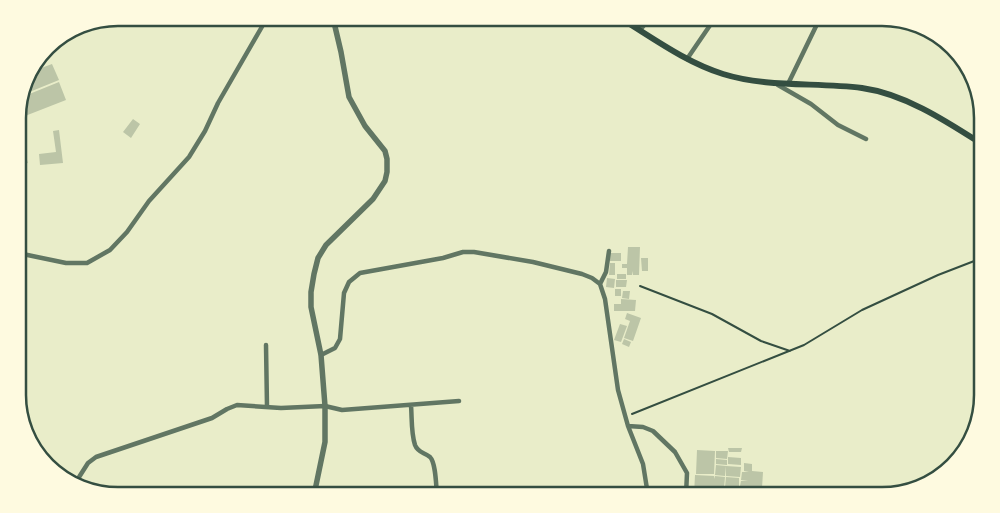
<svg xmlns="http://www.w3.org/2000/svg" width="1000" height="513" font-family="Poppins,sans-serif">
<rect width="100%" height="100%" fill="#e9edc9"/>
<!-- building -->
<path fill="#bcc5a7" d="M44,53L47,60L34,65Z
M52,64L59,80L22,95L28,73Z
M59,82L66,100L25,116L20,103L22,97Z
M133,119L140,124L131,138L123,132Z
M59,130L63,163L40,165L39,154L56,152L53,131Z
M23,145L28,163L18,165V146Z
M628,247H640L639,275H633V271L632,275H627V268H622V264H627Z
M610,253H621V261H615V259V261H610Z
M641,258H648V271H642Z
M610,263H615V275H609Z
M617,274H626V279H617Z
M607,278L615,279L614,288L606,287Z
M616,280H627L626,287H616Z
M615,289H621V296H615Z
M623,291H630L629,299L622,298Z
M621,299L636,300L635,311H614V304H621Z
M627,313L641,318L633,341L624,338L630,321L625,319Z
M620,324L627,326L621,342L614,340Z
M624,339L631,342L629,347L622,344Z
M728,448H742L741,452H729Z
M697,450L715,451L714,474H696Z
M716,451H728L727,459L716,458Z
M728,457L741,458V465L728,464Z
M716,459L727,460V465L716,464Z
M744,463L752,464V471L763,472L762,488L740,486L741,481H748L741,480L742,472H749L744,471Z
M716,465L726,466L725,476L715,475Z
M726,466L741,467L740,477L726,476Z
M695,475L714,476V479L715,476L725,477L724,488H714L727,489V495H694Z
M726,477L739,478V488L725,487Z
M728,489L739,490L738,495H728Z"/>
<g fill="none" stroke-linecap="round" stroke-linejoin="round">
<!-- path -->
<path stroke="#344e41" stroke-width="2" d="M640,286L712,314L761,341L790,351
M632,414L804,345L862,310L938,275L982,258"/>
<!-- minor -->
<path stroke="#617663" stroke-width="4.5" d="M640,30L650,18
M687,59L715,18
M788,84L820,18
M778,85L811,104L838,125L866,139
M18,253L66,263H87L110,250L127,232L149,201L189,157L205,131L218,103L267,18
M600,284L606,272L609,251
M266,345L267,407
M321,355L335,348L340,339L344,293L349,282L360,273L443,258L463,252H474L533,262L582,274L592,278L600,284L605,299L618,390L628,426L643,464L648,495
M411,405C412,418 411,433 415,445C418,453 424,452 430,457C436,463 436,486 437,495
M628,426L643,427L653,431L675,452L687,473L686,495
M74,485L88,463L96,457L212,418L227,409L237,405L281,408L325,406L342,410L459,401"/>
<!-- tertiary -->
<path stroke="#617663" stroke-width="5.5" d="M314,495L325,442V406L321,355L311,307V292L314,274L318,258L326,245L373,199L385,181L387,172V159L385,151L365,126L349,97L341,52L333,18"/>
<!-- secondary -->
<path stroke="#344e41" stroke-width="6" d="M620,18C653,38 685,62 723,74C768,88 816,82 862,88C905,94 946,121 982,144"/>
</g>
<!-- crop -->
<path d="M0 0H1000V513H0ZM118 26H882A92 92 0 0 1 974 118V395A92 92 0 0 1 882 487H118A92 92 0 0 1 26 395V118A92 92 0 0 1 118 26Z" fill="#fefae0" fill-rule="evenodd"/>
<path fill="none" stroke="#344e41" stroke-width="2.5" d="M118 26H882A92 92 0 0 1 974 118V395A92 92 0 0 1 882 487H118A92 92 0 0 1 26 395V118A92 92 0 0 1 118 26Z"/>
</svg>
